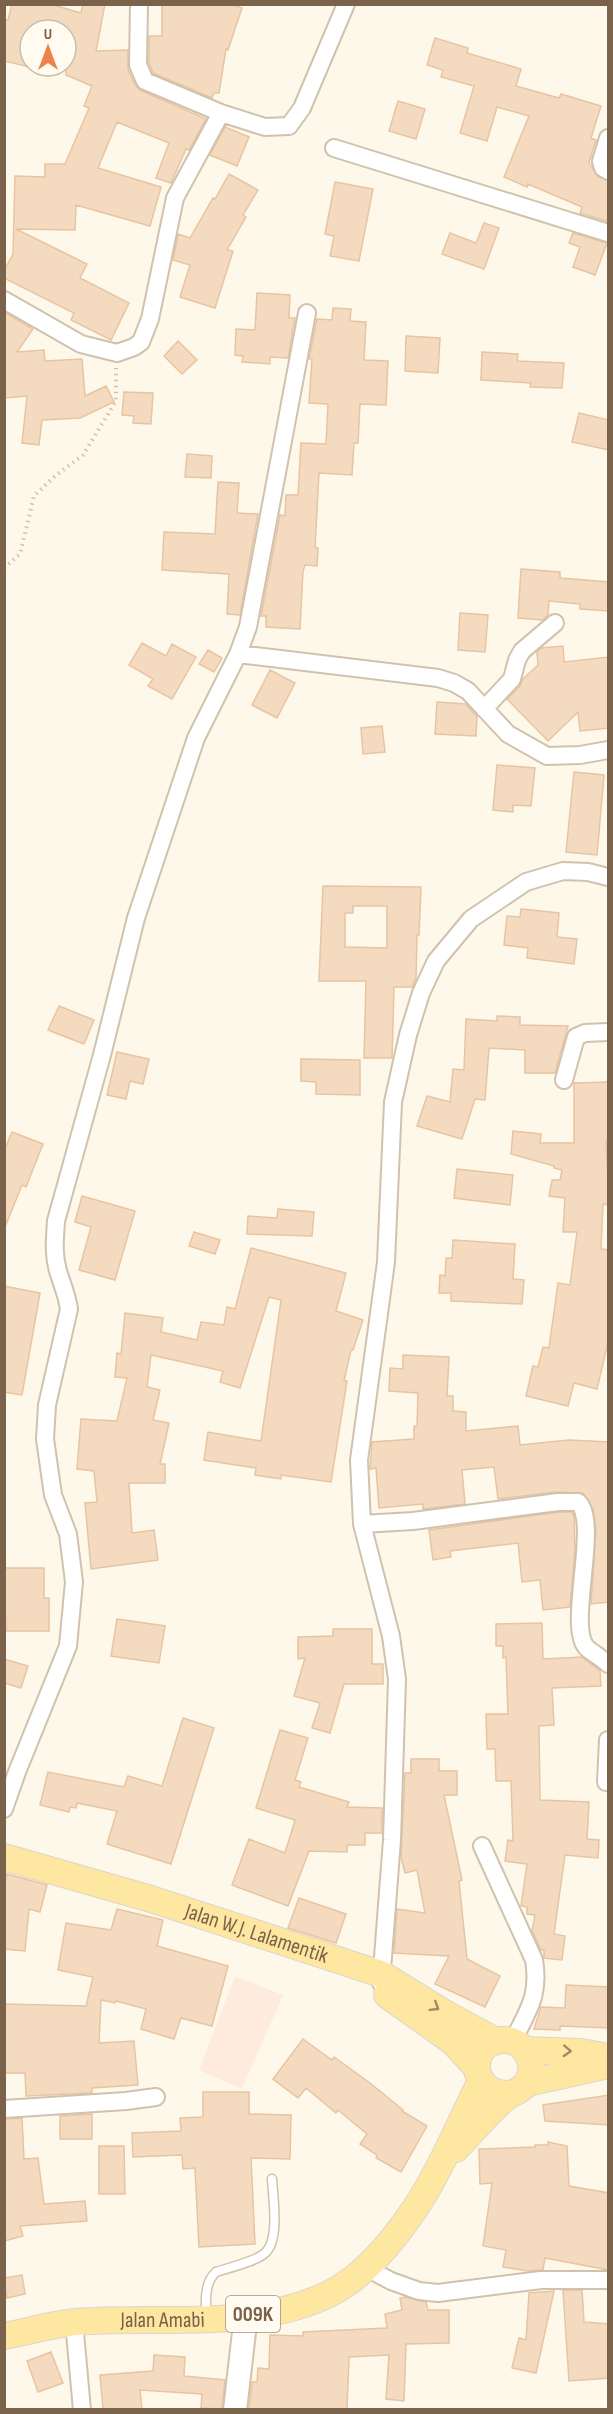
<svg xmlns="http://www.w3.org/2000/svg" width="613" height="2414" font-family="'Sofia Sans Condensed',sans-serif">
<rect width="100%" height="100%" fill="#fdf8ea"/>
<!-- commercial -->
<path fill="#feebde" d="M235,1976L283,1995L242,2089L199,2070Z"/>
<!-- building -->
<path fill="#f4dbc0" stroke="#e8c4a0" stroke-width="1.5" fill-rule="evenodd" d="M12,4H50L81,13L83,4H105L96,51L128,50V69L135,85L140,90L206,119L189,150L186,149L171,183L156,178L169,143L117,122L98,168L161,187L150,226L76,205L75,230L16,229L87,264L80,278L129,303L111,340L71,320L74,313L4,278V271L13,254L15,176L45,177V164H65L89,108L84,106L92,86L66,75V30H30V67L4,61V19L8,20Z
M162,4H230L242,8L228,50L226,49L219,93H214L212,98L153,73L149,63V36H162Z
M435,38L468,48L467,53L521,69L516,86L559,98L561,94L601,106L591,138L596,140L589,162L597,176L609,181V222L580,213L582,207L528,184L527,187L504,177L529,116L497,107L487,141L460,133L474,86L441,77L443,70L427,65Z
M398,101L425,109L416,139L389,131Z
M225,127L249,137L237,166L210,155Z
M229,174L258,190L243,215L246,217L227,250L233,251L215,308L180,297L190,265L173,260L178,234L190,238L213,198L215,199Z
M335,182L373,189L359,261L330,256L334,236L325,234Z
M484,223L499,228L484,269L442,254L450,233L476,243Z
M573,233L607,243L595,275L573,267L580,247L569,243Z
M257,293L290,295L289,318H295L288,358L270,357V364L242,362L243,356L235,355L236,329L255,330Z
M333,308L351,309L350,321L366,322L364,360L388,361L386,405L360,404L358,443H354L352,475L319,473L315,547L318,548L317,566L305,565L303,571L300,629L266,627V616H261L280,515L285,516L286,495H298L301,443L326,444L328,404L309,403L312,359H309L317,319L332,320Z
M4,312L33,329L17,352L44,350L45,361L82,359L85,396L106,386L114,402L80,418L42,420L39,445L22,443L27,396L4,398Z
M406,336L440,338L438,373L405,371Z
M178,341L197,360L182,374L164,356Z
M482,352L518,354L517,361L564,363L562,388L530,387L531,383L481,380Z
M124,392L153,393L151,424L133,423L134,416L122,415Z
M579,413L609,420V450L572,442Z
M187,454L212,456L211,478L185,477Z
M218,482L239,483L237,513L258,514L240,615L227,614L229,574L162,570L164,532L215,534Z
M521,569L560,572V578L609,582V611L580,609V604L549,601L548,615L543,620L518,618Z
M460,613L488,615L485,652L458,650Z
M142,643L166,656L172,644L196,657L172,699L148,686L153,679L129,665Z
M563,646L564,662L609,657V728L580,731L578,712L548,741L507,699L520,686L523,679L538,665L537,652L541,648Z
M208,650L222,658L214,672L199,664Z
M270,670L295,683L277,718L252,705Z
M437,702L466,704L477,717L476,736L435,734Z
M382,726L385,752L363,754L361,728Z
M497,765L535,768L531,806L513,805V812L493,810Z
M574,772L604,775L597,855L566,852Z
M323,886L421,887L419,935H417L416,978L412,987H394L392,1058H364L366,981H319ZM353,906H387V948L345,947V913H353Z
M521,909L559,913L557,937L577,939L574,964L527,958L528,948L504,945L507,916L520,917Z
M59,1006L94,1020L84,1044L48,1030Z
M497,1016L520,1017V1025L568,1026L555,1073H525V1050L489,1048L485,1100L475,1099L462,1139L417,1126L427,1096L450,1102L453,1069L464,1070L466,1019L497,1021Z
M117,1052L149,1059L143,1084L130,1081L126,1099L107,1095Z
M301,1059L360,1060V1095L316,1094V1082L301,1081Z
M609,1082V1140H606L609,1205L603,1204L601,1249L609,1250V1338L597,1389L574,1383L568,1406L526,1396L533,1366L538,1367L543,1347L549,1348L558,1283L570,1285L577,1232H563L565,1198L549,1196L552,1180H560L562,1170L554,1168V1166L511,1154L513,1131L541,1134L540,1143H574V1083Z
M12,1132L43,1144L26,1187L22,1185L5,1227L4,1151Z
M457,1169L513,1175L510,1205L454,1198Z
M82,1196L135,1211L115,1280L79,1270L91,1227L75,1222Z
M278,1209L314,1212L312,1236L247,1234L248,1216L277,1218Z
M194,1232L220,1240L215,1254L189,1246Z
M453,1240L515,1244L513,1279L524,1280L522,1304L451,1301V1293H439L440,1275L445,1276L446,1258H452Z
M251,1248L346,1273L336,1311L363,1320L353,1350H351L344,1381H347L331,1482L281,1475V1479L255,1475L256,1468L204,1460L208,1432L261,1441L281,1300L269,1297L240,1388L220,1382L223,1371L151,1355L147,1387L160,1390L153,1420L169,1423L160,1464H165V1483H129L132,1533L154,1530L158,1560L91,1569L85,1503L97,1502L94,1471L77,1469L81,1419L117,1421L127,1378L115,1377L117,1353L121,1354L125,1313L163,1318L161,1332L197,1340L201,1322L224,1325L227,1307L235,1309Z
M4,1286L40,1293L22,1395L4,1392Z
M403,1355L449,1357L447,1396H453V1411L466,1412V1431L518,1426L520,1445L569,1440L609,1442V1602L591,1604L596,1529L593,1509L583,1493L557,1492L498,1499L494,1467L462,1470L465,1504L423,1509V1504L379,1508L376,1468L370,1469L372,1442L414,1439V1426H417L418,1393L389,1391L390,1368L403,1369Z
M559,1512H572L574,1516L575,1550L570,1607L543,1610L540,1580L522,1582L518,1543L450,1551L451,1557L433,1560L429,1530Z
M4,1568H44V1598H49V1631H6Z
M117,1619L165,1626L159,1663L111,1656Z
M542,1623L543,1659L582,1657L600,1671L601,1686L552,1688L554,1725L539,1726L540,1800L589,1802L587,1839L599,1840L598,1858L565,1855L554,1934L565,1936L562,1960L544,1958V1950H541L532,1931L535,1915L527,1914V1907L521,1906L527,1864L505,1861L508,1840L513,1841L511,1781H496L495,1749H487L486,1714H508L506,1657L503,1658V1646H496V1624Z
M333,1629H372V1664H383V1684H344L330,1733L312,1728L320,1703L294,1696L305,1658L298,1659V1637L333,1636Z
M4,1659L28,1666L21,1688L4,1683Z
M183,1718L214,1728L171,1864L107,1844L117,1811L77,1803L76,1808L70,1807L69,1812L40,1805L48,1772L124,1787L128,1776L162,1786Z
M280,1730L308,1738L295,1780L301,1782L299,1787L349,1802L347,1807L382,1808V1833H365V1845H347V1852L309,1851L288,1906L232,1885L249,1839L285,1853L295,1820L256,1808Z
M411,1759H439V1771H457V1795H444L462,1880L459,1881L467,1959L500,1976L485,2007L435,1984L449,1956L394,1953L397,1909L425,1913L417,1870L405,1873L401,1857L405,1773H411Z
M7,1874L47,1885L40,1912L29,1909L25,1951L4,1949V1885Z
M299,1898L346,1914L336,1943L288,1928Z
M117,1909L163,1920L157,1946L228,1966L212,2026L181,2018L174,2039L141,2029L146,2009L116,2001L115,2003L101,2000L99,2043L134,2041L138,2085L92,2088V2093L26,2096L25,2073H4V2004L86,2006L93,1977L58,1970L66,1923L111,1930Z
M566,1985L609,1987V2028L560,2026V2030L534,2029L541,2007L565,2008Z
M303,2039L332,2060L334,2057L370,2083L403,2110L402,2111L427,2126L401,2172L376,2158L377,2155L360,2144L367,2134L338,2110L336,2113L306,2088L298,2098L273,2079Z
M203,2092H249V2114L291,2115L290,2159L251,2158L255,2244L199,2247L195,2168L183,2169L182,2155L133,2157L132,2133L181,2131L180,2118L203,2117Z
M609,2095V2125L545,2121L543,2105Z
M92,2114V2139H60V2116Z
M22,2118L24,2159L38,2158L44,2204L85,2201L87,2221L20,2226L23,2236L4,2241V2119Z
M548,2142L567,2146L569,2186L609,2193V2270L545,2258L543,2270L528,2271L503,2267L506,2250L483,2246L492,2183L480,2184L479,2149L535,2147V2145H548Z
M99,2146H124L125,2194H99Z
M22,2275L25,2294L7,2298L4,2278Z
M563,2290H582L584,2322L609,2324V2378L569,2381Z
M554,2291L536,2373L512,2368L519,2338L526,2340L529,2293Z
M405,2297L426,2302L428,2310H449V2343L406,2344L404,2401L386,2399L389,2355L349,2357L347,2409H249L252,2382H257L258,2368L269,2369L270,2335L303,2336V2332L387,2328L385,2314L402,2310L400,2298Z
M51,2352L63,2383L38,2392L27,2361Z
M154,2355L185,2357L184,2376L225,2380L222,2409L201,2408L202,2394L140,2390L142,2409H103L100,2375L153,2371Z"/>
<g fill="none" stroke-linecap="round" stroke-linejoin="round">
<!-- lane casing -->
<g stroke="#d1c2ae" stroke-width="11">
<path id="lane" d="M206,2315C206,2300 204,2283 216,2272C228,2268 257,2261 265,2253C280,2240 273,2198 272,2179"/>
</g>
<!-- street casing -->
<g stroke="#d1c2ae" stroke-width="20">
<path id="street" d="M139,4L138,65L145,81L221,113L265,127L289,126L302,108L346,4
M608,138L601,161L603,168L608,171
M334,148L608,233
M4,300L81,344L117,353L134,347L141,342L150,319L175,198L221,113
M307,313L248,627L238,654L438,678L454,683L468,691L508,734L547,756L580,755L608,750
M484,709L512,679L517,660L522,651L555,623
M564,1080L576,1037L585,1033L608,1032
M362,1524L413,1521L558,1502H578C600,1522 567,1625 586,1647C592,1653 602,1658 608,1664
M606,1782L608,1740
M4,1809L17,1772L68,1646L74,1582L68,1534L53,1495L45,1439L47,1405L69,1309C67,1295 62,1284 58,1271C53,1254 55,1238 56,1221L102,1055L136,918L196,738L238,654
M482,1846L534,1960C540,1996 528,2010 513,2041
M381,1983L392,1840L397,1679L391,1636L362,1524L359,1460L386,1262L393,1102L408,1035L421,993L436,961L471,919L526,882L563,871L588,872L608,877
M4,2109L126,2101L156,2097
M365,2267L391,2281L419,2291L438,2293L541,2280H608
M74,2322L82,2410"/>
</g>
<!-- secondary casing -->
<g stroke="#d4c3ac" stroke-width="26">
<path id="secondary" d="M235,2410L246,2315"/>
</g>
<!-- primary casing -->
<g stroke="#dcd6d0" stroke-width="28">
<g id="primary">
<path id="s1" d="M4,1857L151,1899L381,1974L446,2014L496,2041"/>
<path d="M387,1995L453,2042L477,2068"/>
<path d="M525,2050L581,2052L608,2057"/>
<path d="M527,2083L608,2065"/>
<path d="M456,2149C472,2132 487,2114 504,2099C511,2093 521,2091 526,2084C539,2066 526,2040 504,2040C467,2040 467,2095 510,2094"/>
<path id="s2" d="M4,2336C28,2332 52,2324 76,2322C159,2315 253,2332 331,2293C364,2276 393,2241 414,2210C441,2170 459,2124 481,2081"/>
</g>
</g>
<!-- path -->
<path stroke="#dabfa2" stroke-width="4" stroke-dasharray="1.5 4.5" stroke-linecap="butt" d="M4,568L20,554L34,496L55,476L83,455L116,401V368"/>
<!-- lane -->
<use href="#lane" stroke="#fff" stroke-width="8"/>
<!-- street -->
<use href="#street" stroke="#fff" stroke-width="16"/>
<!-- secondary -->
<use href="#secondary" stroke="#fff" stroke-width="22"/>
<!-- primary -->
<use href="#primary" stroke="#fee7a1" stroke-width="26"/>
</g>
<!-- one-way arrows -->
<defs><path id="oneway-chevron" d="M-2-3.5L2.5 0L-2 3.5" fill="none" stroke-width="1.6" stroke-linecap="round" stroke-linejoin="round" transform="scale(1.5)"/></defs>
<g stroke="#a28a65">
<use href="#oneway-chevron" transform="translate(435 2007) rotate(32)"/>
<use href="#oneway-chevron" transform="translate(567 2051) rotate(3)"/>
</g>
<g text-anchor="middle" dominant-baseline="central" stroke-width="6" stroke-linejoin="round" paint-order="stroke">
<!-- shield labels -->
<rect fill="#fffbf1" stroke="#a2907d" stroke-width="1.5" x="226" y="2296" width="54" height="36" rx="4.5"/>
<g font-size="21" font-weight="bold" fill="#7a624b">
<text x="253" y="2314">009K</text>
</g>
<!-- street labels -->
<g font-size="22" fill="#7a624b" stroke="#fffbf1">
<text stroke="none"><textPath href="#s1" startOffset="264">Jalan W.J. Lalamentik</textPath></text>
<text stroke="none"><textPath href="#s2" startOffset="160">Jalan Amabi</textPath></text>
</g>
</g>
<!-- border -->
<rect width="613" height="2414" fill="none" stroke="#7a624b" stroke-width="12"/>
<!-- north arrow -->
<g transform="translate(48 48)"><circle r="28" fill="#fffbf1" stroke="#cabeaf" stroke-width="1.5"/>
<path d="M0-4.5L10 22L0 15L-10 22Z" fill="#eb834b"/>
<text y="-9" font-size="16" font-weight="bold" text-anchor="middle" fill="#7a624b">U</text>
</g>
</svg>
